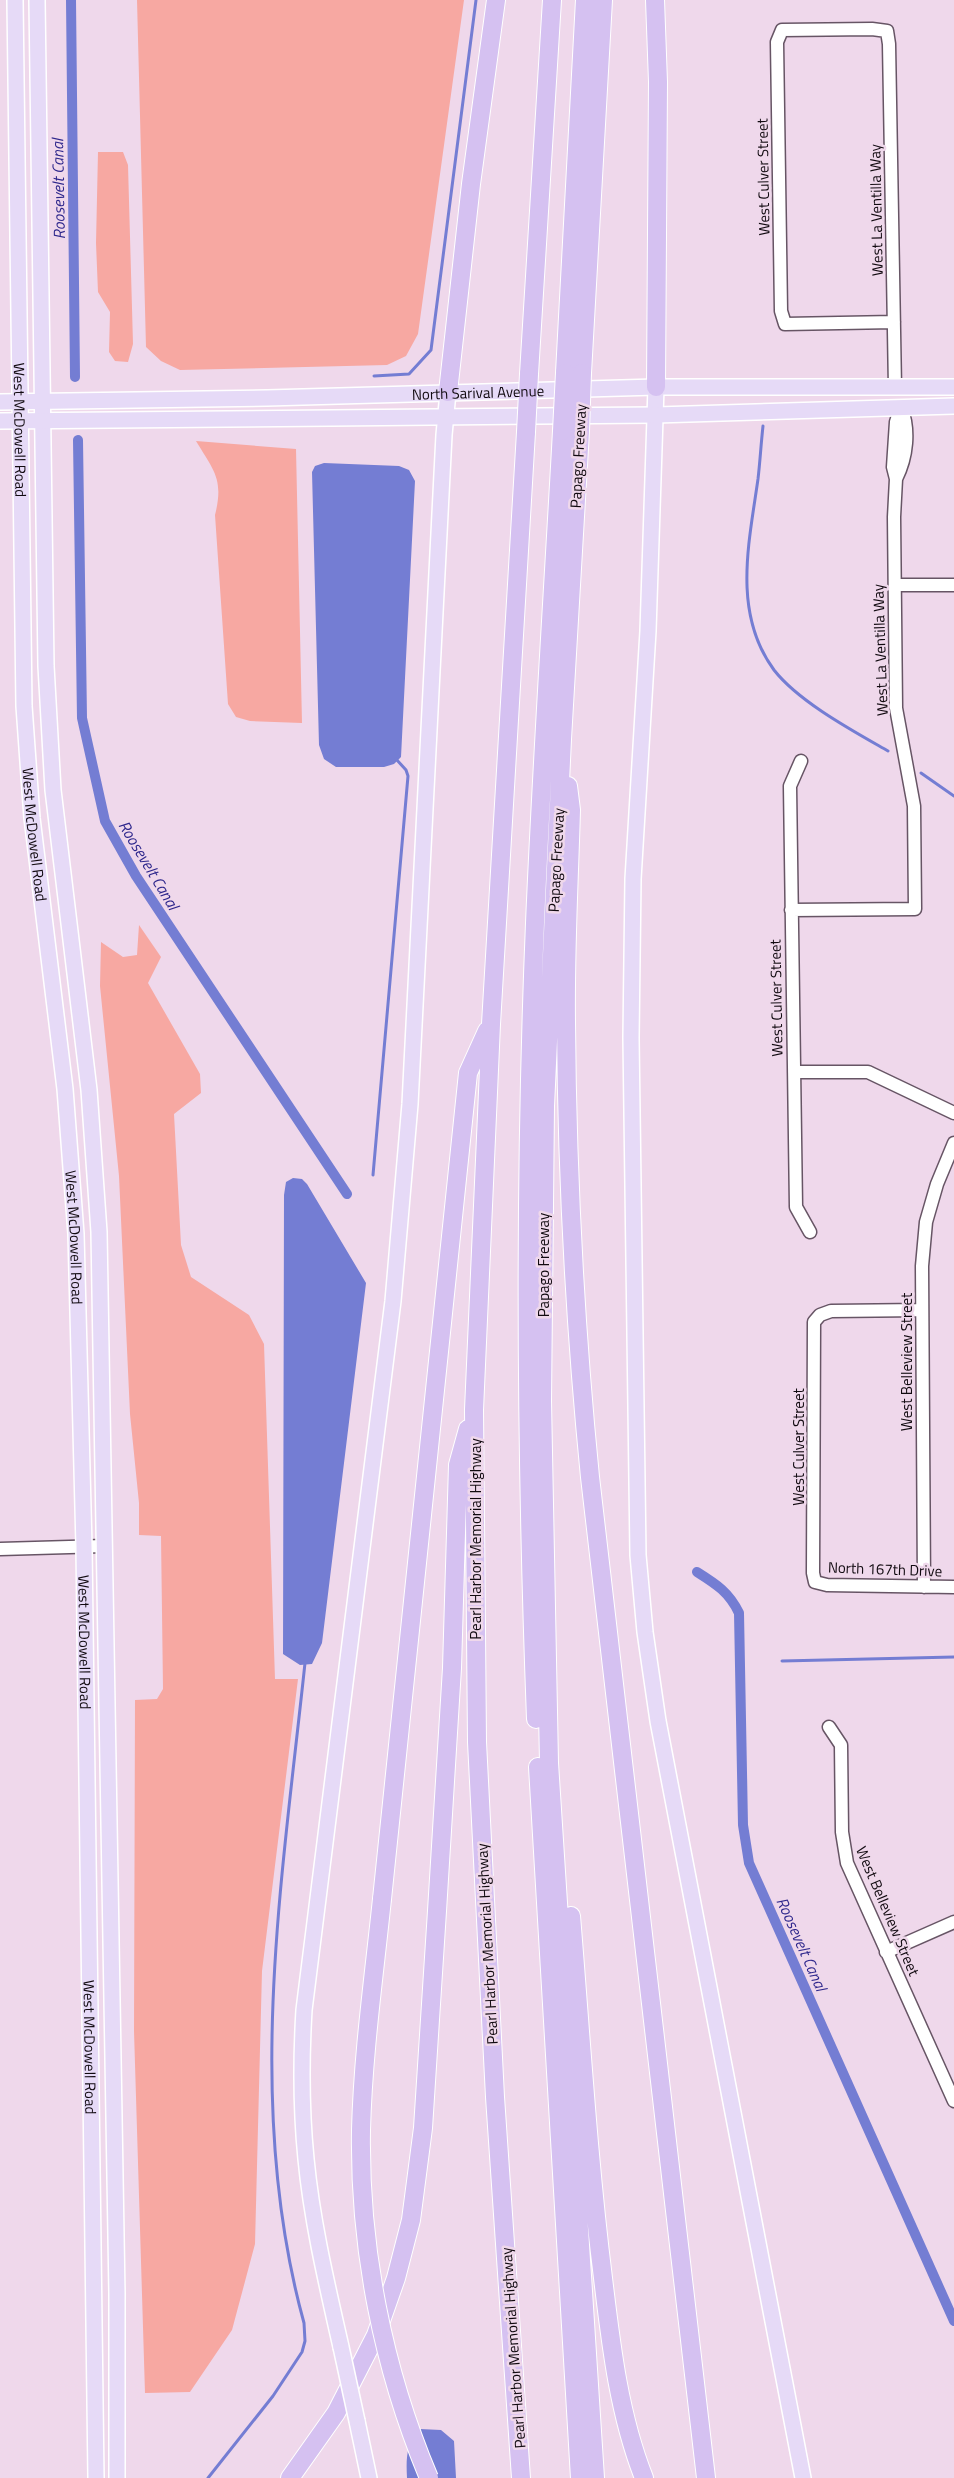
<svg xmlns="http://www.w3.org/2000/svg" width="954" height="2478" font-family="'Titillium Web',sans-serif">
<rect width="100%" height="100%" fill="#efd8eb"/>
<!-- green -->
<path fill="#f7a8a2" d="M137,0H464L418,334L406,356L387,365L180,370L161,361L146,347Z
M98,152H123L128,165L133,344L128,362L115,361L109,352L110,312L98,292L96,243Z
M196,441L296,449L302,723L250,721L236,717L228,704L215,515C224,479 214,471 196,441Z
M139,925L161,957L148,983L200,1074L201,1093L174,1114L181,1245L191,1277L249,1315L264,1344L275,1679H298L262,1971L255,2244L232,2330L190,2392L145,2393L134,2031L135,1700L157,1699L163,1689L161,1536L139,1535V1503L130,1414L119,1176L100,986L101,942L123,957L137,955Z"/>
<!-- water -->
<path fill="#747dd3" d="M324,463L399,466L409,470L415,481L401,757L394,764L384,767H336L324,759L319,745L312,472L315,466Z
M293,1178L302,1179L307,1184L366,1283L322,1643L312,1664L300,1665L283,1654L284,1195L286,1182Z
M420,2429L441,2430L454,2441L456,2478H407C406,2459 406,2443 420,2429Z"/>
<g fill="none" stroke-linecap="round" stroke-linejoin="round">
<!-- stream -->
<path stroke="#747dd3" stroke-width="3" d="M374,376L409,374L431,350L476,0
M763,426C761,444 760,462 758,479C749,543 732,613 774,670C799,702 853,731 888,751
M921,773L954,796
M373,1175L408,776L406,770L396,759
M782,1661L954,1657
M208,2478L273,2396L302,2352L305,2341L304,2323C244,2106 282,1881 305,1663"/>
<!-- canal -->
<path stroke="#747dd3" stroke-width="10" d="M71,0L75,377
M78,440L82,718L105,821L136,876L347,1194
M697,1572C716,1584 729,1592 739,1613L743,1825L749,1863L954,2321"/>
<!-- minor casing -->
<g stroke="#675565" stroke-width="15">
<path id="minor" d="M894,322L785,324L781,311L777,42L782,30L872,29L887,31L889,44C891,159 893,273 895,388
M896,479C907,457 910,430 901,407
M895,585H954
M801,761L790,786L796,1207L810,1232
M791,910L915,909L914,806L896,708L894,517L896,479L893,467L896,422L901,407
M794,1072H868L954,1113
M922,1310L831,1311L820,1315L814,1322L813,1573L815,1582L827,1585L954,1587
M0,1549L104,1546
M924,1587L922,1266L926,1222L937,1184L954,1143
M829,1727L841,1745L842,1832L847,1863L954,2101
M886,1952L954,1922"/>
</g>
<!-- major casing -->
<g stroke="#fff" stroke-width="18">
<g id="major">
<path id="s1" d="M15,0L24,706L32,818L65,1089L76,1234L84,1547L96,2478"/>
<path d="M37,0L46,666L53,790L89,1090L99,1232L117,2294V2478"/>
<path d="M656,387L648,631L633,879L631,1038L638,1555L645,1632L658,1721L803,2478"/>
<path id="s2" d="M0,402L267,398L656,387H954"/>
<path d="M0,421L656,415L954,406"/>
<path d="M341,2347C327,2285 312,2222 306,2159C301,2109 301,2060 304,2010L393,1301L410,1104L444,435L448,392"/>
<path d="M357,2421L369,2478"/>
</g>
</g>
<!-- highway casing -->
<g stroke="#fff" stroke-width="20">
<path id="highway" d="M655,0L658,82L656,387
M565,373L585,0
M582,373L603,0
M529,374L552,0
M448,392L471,184L496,0
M580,431L562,739L545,1106L542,1401L549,1763L595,2478
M568,786L571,810C569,881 565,951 566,1022C567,1174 575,1326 590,1477L706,2478
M536,1719C526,1454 524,1188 535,923C542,759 553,595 562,431
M538,1767L580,2478
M382,1899L468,1073L487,1031
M571,1916C581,2037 588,2158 603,2278C611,2345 619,2415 644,2478
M290,2478L336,2413L376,2335L396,2278L411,2220L423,2128L437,1911L452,1668L458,1465L468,1429
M521,2478L495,2097L477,1742L474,1410L491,1024L526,432"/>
</g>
<!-- minor -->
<use href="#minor" stroke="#fff" stroke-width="12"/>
<!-- major -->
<use href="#major" stroke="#e6daf7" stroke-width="15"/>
<!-- highway -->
<use href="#highway" stroke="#d5c1f1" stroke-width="18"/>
<!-- major-bridge casing -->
<g stroke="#fff" stroke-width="18" stroke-linecap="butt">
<path id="major-bridge" d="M341,2347L357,2421"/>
</g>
<!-- highway-bridge casing -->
<g stroke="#fff" stroke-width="20" stroke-linecap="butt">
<path id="highway-bridge" d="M562,431L565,373
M580,431L582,373
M526,432L529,374
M382,1899C374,1976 363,2053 361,2130C359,2248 383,2369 429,2478"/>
</g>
<!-- major-bridge -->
<use href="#major-bridge" stroke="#e6daf7" stroke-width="15"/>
<!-- highway-bridge -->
<use href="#highway-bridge" stroke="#d5c1f1" stroke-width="18"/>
</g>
<g text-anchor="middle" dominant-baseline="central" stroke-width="5" stroke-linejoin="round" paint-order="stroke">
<!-- street labels -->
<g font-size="15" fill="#110a10" stroke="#efd8eb">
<text transform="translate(763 177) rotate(-91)">West Culver Street</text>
<text transform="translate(876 210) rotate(-91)">West La Ventilla Way</text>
<text stroke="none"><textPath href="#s2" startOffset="478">North Sarival Avenue</textPath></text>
<text stroke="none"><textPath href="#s1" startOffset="430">West McDowell Road</textPath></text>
<text transform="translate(578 456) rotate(-87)">Papago Freeway</text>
<text transform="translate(880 650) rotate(-92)">West La Ventilla Way</text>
<text stroke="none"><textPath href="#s1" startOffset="835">West McDowell Road</textPath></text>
<text transform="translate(556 860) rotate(-87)">Papago Freeway</text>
<text transform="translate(776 998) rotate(-91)">West Culver Street</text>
<text stroke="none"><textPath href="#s1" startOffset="1240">West McDowell Road</textPath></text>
<text transform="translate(543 1265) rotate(-90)">Papago Freeway</text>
<text transform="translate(906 1362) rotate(-90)">West Belleview Street</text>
<text transform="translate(798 1447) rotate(-90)">West Culver Street</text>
<text transform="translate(475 1539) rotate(-90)">Pearl Harbor Memorial Highway</text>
<text transform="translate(885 1569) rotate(2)">North 167th Drive</text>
<text stroke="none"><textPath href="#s1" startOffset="1645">West McDowell Road</textPath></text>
<text transform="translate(888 1911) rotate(67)">West Belleview Street</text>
<text transform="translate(487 1944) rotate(-93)">Pearl Harbor Memorial Highway</text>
<text stroke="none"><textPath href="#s1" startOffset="2050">West McDowell Road</textPath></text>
<text transform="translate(513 2348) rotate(-94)">Pearl Harbor Memorial Highway</text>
</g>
<!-- water labels -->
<g font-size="16" font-style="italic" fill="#2e278c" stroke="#efd8eb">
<text transform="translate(58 189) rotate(-91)">Roosevelt Canal</text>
<text transform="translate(149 865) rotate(59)">Roosevelt Canal</text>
<text transform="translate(802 1944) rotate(66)">Roosevelt Canal</text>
</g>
</g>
</svg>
